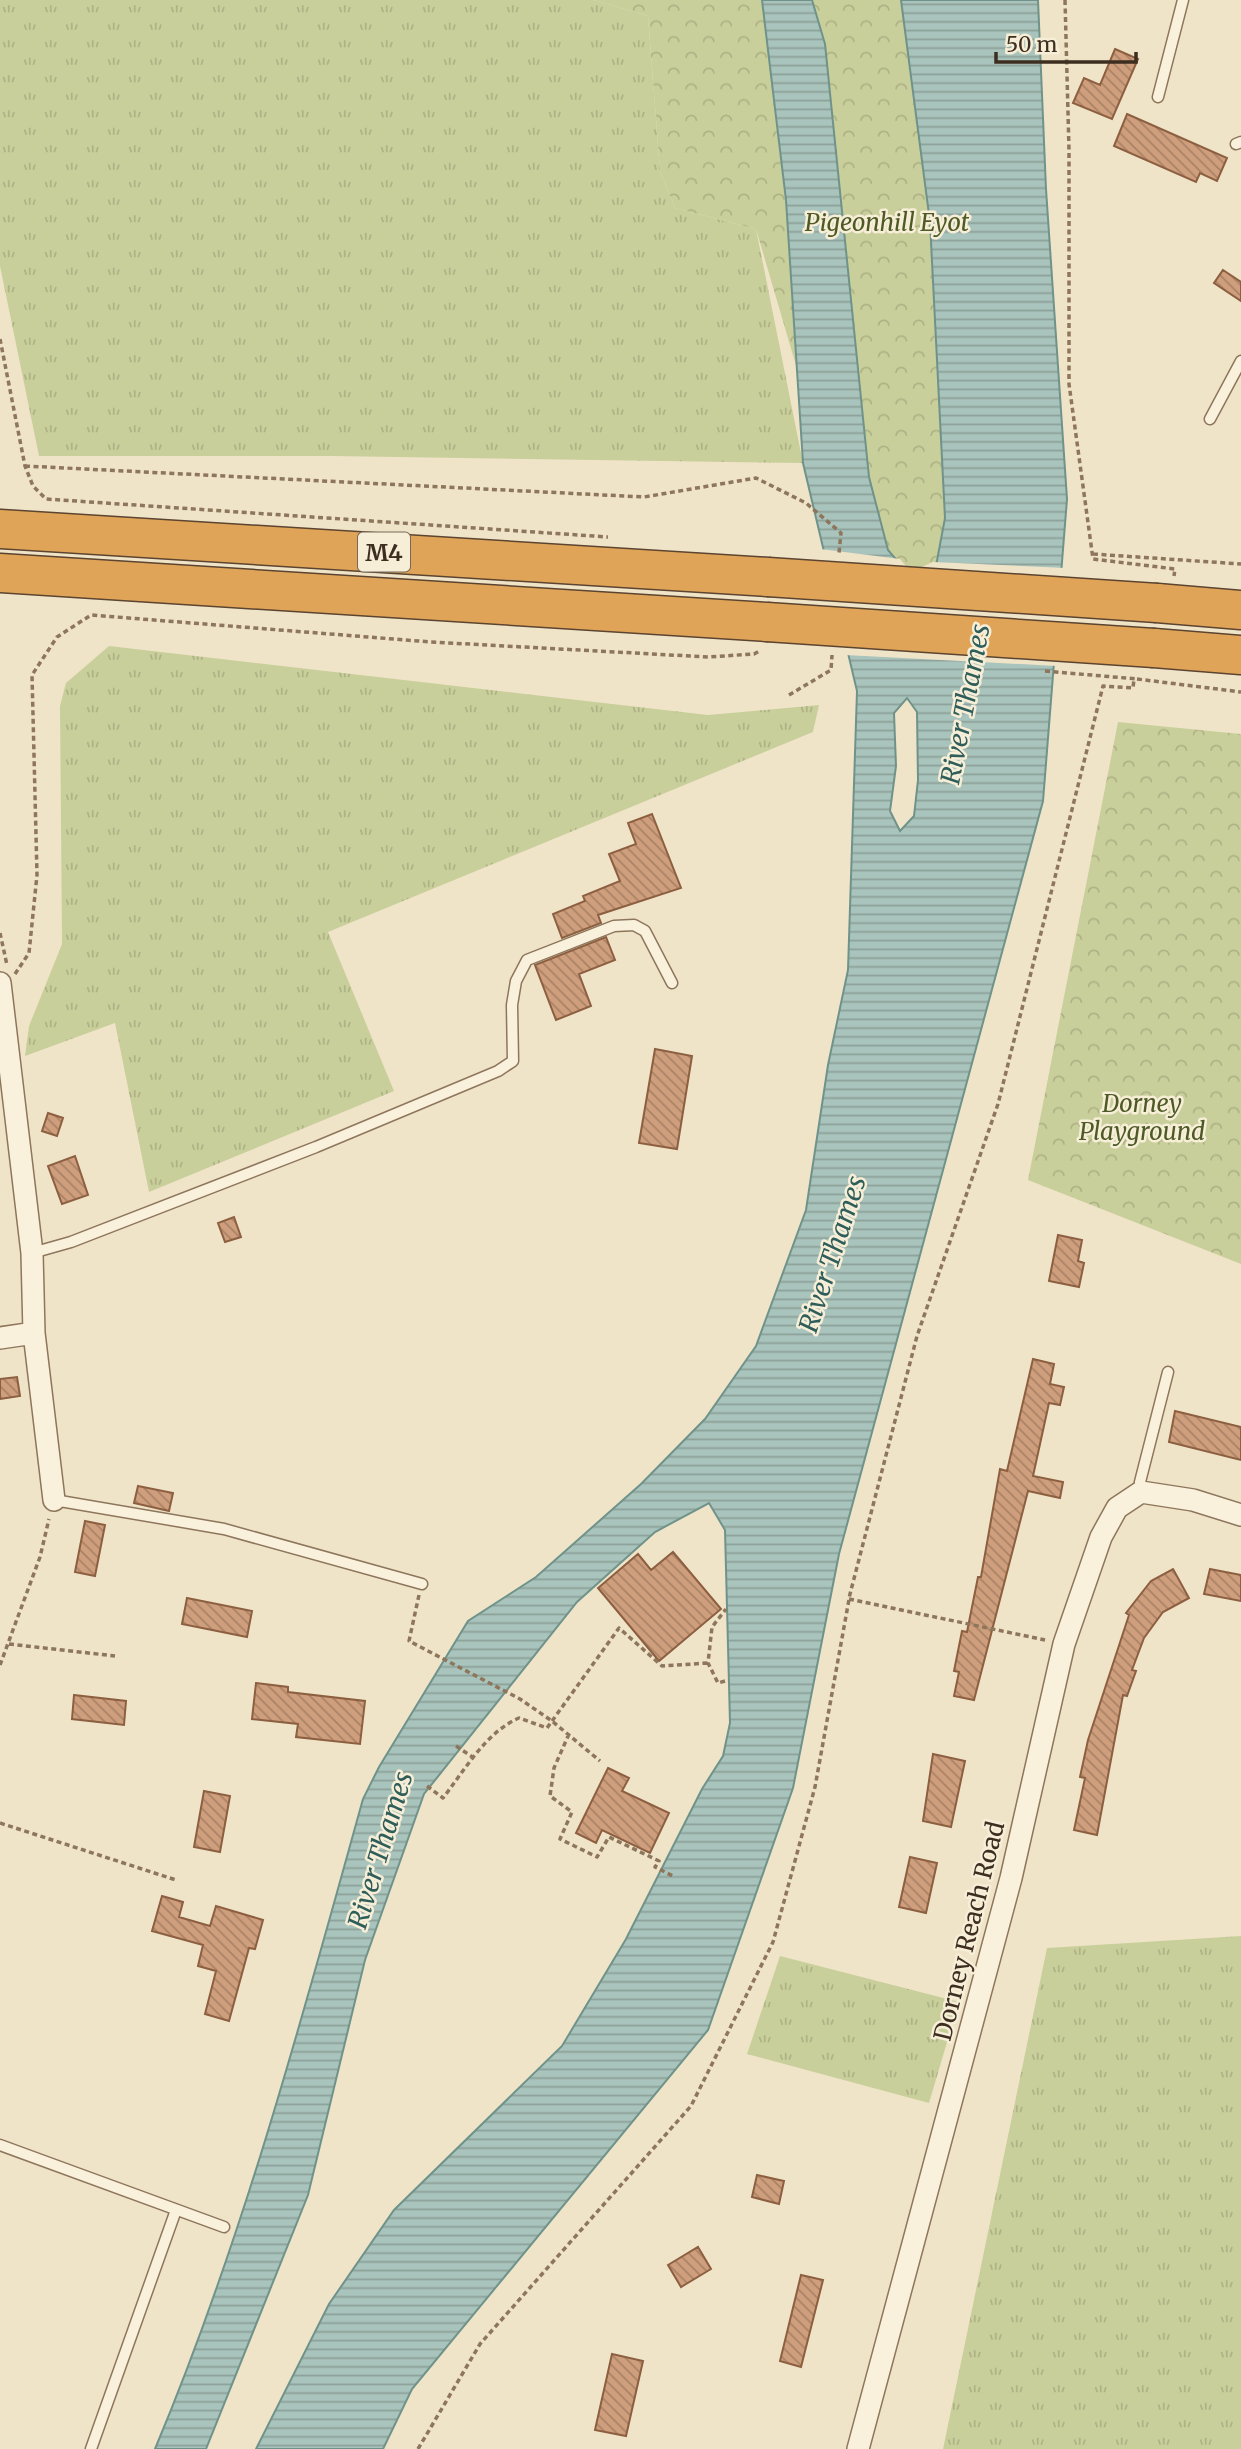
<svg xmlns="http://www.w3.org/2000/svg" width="1241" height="2449" font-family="Merriweather,serif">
<defs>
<pattern id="grass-tufts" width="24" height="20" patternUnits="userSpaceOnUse" patternTransform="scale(1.75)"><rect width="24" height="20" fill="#c9cf9b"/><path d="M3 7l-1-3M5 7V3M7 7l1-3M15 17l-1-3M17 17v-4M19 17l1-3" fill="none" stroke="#aeb285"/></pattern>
<pattern id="forest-crowns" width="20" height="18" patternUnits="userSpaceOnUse" patternTransform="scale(1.75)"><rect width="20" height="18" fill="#c9cf9b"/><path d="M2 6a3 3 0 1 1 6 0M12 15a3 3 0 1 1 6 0" fill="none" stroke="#aeb285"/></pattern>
<pattern id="water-rules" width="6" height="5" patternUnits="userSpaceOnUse" patternTransform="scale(1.75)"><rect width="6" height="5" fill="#a9c4bc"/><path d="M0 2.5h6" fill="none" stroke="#8ba098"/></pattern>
<pattern id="building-back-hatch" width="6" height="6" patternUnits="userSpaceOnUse" patternTransform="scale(1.75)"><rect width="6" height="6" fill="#cf9f7d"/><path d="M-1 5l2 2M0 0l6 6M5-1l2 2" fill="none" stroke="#a98266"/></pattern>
</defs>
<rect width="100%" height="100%" fill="#f0e4c8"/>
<!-- grass -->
<path fill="url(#grass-tufts)" d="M0,0H594L648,16L660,171L675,208L756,229L803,463L330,456H39L0,266Z
M109,646L708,715L819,705L813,732L328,932L394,1091L149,1192L115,1023L25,1056L29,1026L62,944L60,706L66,683Z
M1241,1936V2449H943L1047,1948Z
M780,1956L959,2002L929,2103L747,2054Z"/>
<!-- forest -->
<path fill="url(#forest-crowns)" d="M594,0H762L786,200L797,369L756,229L675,208L660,171L648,16Z
M812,0H901L930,222L945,518L936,566L910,576L888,550L869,477L825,44Z
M1118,722L1241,734V1264L1028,1180Z"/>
<!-- water -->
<path fill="url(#water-rules)" stroke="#6f938a" stroke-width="2" fill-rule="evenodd" d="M762,0H812L825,44L869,477L888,550L910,576L936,566L945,518L930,222L901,0H1038L1046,189L1067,499L1043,801L839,1554L793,1788L708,2030L412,2389L383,2449H256L329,2304L394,2210L562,2046L626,1939L702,1789L723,1756L730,1723L725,1530L709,1503L655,1532L577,1602L424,1794L365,1960L308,2195L206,2449H155C243,2239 302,2018 363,1799L379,1767L468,1621L536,1577L641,1484L705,1419L756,1346L806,1210L828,1065L848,970L857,691L803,463L786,200ZM907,698L917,712L918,780L914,816L900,831L890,811L896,766L894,713Z"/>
<!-- pier -->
<path fill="#f0e4c8" d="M820,549L900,559L911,572L933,562L1065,568L1057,666L845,655Z"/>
<!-- building -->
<path fill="url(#building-back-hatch)" stroke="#8d5f41" stroke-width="2" d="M1115,49L1138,59L1112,119L1073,103L1084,78L1100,85Z
M1127,114L1227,158L1217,181L1200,173L1196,182L1114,146Z
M1223,270L1241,282V301L1214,283Z
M652,814L681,888L598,915L601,923L562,938L553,914L585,901L583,896L620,881L609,854L636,844L628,823Z
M606,937L615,960L579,974L591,1006L556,1020L535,965Z
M655,1049L692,1056L677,1149L639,1143Z
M48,1113L63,1118L57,1136L42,1131Z
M75,1156L88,1195L62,1204L48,1166Z
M234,1217L241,1237L225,1242L218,1223Z
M1058,1235L1082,1240L1078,1261L1084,1263L1079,1287L1049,1281Z
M1033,1359L1054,1364L1050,1384L1064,1387L1060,1405L1049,1403L1033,1476L1063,1482L1060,1498L1028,1491L974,1700L954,1696L959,1672L954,1671L962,1631L967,1632L978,1577H981L1000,1469L1007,1471Z
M17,1377L20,1396L0,1399V1379Z
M1175,1411L1241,1427V1460L1169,1442Z
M138,1486L173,1493L169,1511L134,1503Z
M85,1521L105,1525L95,1576L75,1572Z
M673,1552L721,1609L659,1661L598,1588L638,1554L651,1570Z
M1173,1569L1189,1598L1163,1612L1144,1638L1132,1670L1136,1671L1127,1696L1123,1695L1097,1835L1074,1830L1085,1778L1080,1777L1088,1740L1129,1615L1126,1613L1151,1581Z
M1210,1569L1241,1575V1601L1204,1594Z
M187,1598L252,1611L247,1637L182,1624Z
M256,1683L288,1687V1692L365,1701L360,1744L296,1737L298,1724L252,1719Z
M74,1695L126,1701L124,1725L72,1719Z
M933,1754L965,1761L951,1827L923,1821Z
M608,1768L629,1778L622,1791L669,1813L650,1853L602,1830L596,1843L576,1833Z
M204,1791L230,1796L220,1852L194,1847Z
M910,1857L937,1863L926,1913L899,1907Z
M162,1896L183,1902L179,1917L210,1926L216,1906L263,1920L255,1949L249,1948L229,2021L205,2014L216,1971L198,1966L203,1945L152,1931Z
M757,2175L784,2181L779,2204L752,2197Z
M698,2247L711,2269L681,2287L668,2265Z
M801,2275L823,2280L801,2367L780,2361Z
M612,2354L643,2361L626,2436L595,2430Z"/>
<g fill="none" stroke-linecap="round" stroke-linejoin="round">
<!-- lane casing -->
<g stroke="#8d765c" stroke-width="13">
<path id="lane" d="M1158,97L1183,0
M1236,144L1241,142
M1210,419L1241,361
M32,1253L71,1242L316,1147L498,1071L513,1061L512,1005L516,981L527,960L614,926L634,925L645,931L672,983
M1141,1492L1140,1482L1168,1372
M54,1500L224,1529L422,1584
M0,2145L224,2227
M91,2449L176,2210"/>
</g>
<!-- street casing -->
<g stroke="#8d765c" stroke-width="24">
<path id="street" d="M0,983L32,1253L34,1333L54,1500
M0,1338L34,1333
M858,2449L1011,1878L1064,1644L1101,1537L1117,1508L1141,1492L1193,1500L1241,1515"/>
</g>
<!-- highway casing -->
<g stroke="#5b4430" stroke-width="41">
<path id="highway" d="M0,529L768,577
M0,573L767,622
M1157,603L1241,610
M1154,648L1241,655"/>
</g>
<!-- path -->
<path stroke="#8d765c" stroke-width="3.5" stroke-dasharray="5 3.5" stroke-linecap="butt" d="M1065,0L1069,150V384L1093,559L1175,569L1174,576
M0,339L25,466L33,486L46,499L608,537
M25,466L644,497L756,478L806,503L841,533L839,553
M1093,554L1241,564
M1137,679L1241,692
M789,695L831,670L832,655
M0,933L7,965
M15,974L29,953L37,875L32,675L57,637L91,615L431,642L708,657L754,654L761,650
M419,1595L409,1641L520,1699L552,1721L600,1761
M849,1599L1045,1640
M9,1644L115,1656
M0,1665L40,1557L49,1519
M725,1681L718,1683L708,1663L712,1627L726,1609
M569,1734L554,1768L550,1796L572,1812L560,1839L597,1857L609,1837L659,1861L655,1867L673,1876
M456,1746L474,1758
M427,1786L443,1798C464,1771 486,1732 519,1718L547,1728L619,1628L662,1666L708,1663
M0,1823L176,1880
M418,2449L480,2344L691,2106L773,1942L815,1787L850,1594L917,1336L998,1104L1103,686L1133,688L1134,679"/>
<!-- lane -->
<use href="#lane" stroke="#faf1dc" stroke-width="10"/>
<!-- street -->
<use href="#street" stroke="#faf1dc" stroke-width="21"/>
<!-- highway -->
<use href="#highway" stroke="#e0a458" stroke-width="38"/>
<!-- highway-bridge casing -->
<g stroke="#5b4430" stroke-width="41" stroke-linecap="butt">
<path id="highway-bridge" d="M768,577L1157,603
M767,622L1154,648"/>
</g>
<!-- path-bridge -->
<path stroke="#8d765c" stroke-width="3.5" stroke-dasharray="5 3.5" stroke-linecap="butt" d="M1045,671L1137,679"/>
<!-- highway-bridge -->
<use href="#highway-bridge" stroke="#e0a458" stroke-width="38"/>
</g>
<g text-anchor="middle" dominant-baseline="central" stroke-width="5" stroke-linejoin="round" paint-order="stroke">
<!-- shield labels -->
<rect fill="#f7eed8" stroke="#756857" stroke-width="2" x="358" y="532.5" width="52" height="39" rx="5"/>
<g font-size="23" font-weight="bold" fill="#3d2e20">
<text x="384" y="552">M4</text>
</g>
<!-- park labels -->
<g font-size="24" font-style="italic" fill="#4d5a26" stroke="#f7eed8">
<text x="887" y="222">Pigeonhill Eyot</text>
<text x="1142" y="1103">Dorney<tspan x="1142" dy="28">Playground</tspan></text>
</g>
<!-- street labels -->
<g font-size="24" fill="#3d2e20" stroke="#f7eed8">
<text transform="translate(969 1931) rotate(-76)">Dorney Reach Road</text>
</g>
<!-- water labels -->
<g font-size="26" font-style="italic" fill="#2f5d5a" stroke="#f7eed8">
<text transform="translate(965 704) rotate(-79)">River Thames</text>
<text transform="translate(832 1254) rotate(-72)">River Thames</text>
<text transform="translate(380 1850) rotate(-73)">River Thames</text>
</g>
</g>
<!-- scale -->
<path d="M996 52v10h140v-10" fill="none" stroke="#3d2e20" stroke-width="3.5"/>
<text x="1006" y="52" font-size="21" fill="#3d2e20" stroke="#f7eed8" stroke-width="5" paint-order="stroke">50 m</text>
</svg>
